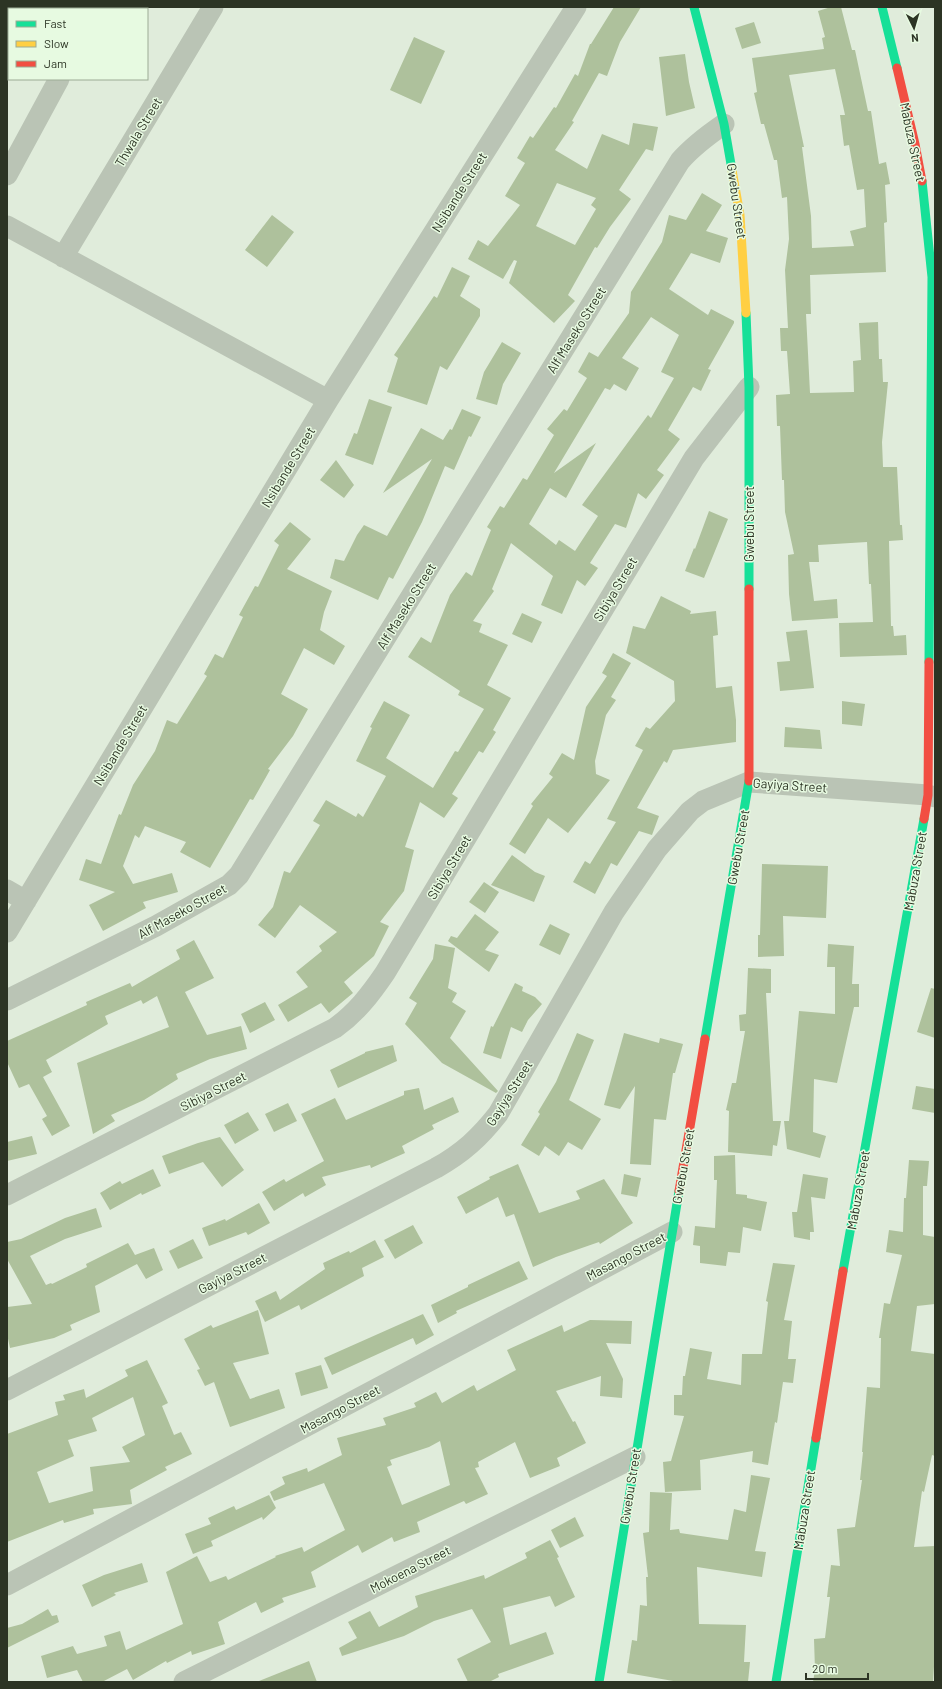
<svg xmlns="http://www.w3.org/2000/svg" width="942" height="1689" font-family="Barlow,sans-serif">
<rect width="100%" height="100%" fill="#e0ecdb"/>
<!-- building -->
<path fill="#aec19c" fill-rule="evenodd" d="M614,7H641L620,42L607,76L599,73L572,121L574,122L555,150L587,169L602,134L629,145L633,123L658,127L653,151L646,149L619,190L631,199L610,227L597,248L595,247L568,295L575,301L554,323L509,283L517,261L514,260L503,279L468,259L478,240L488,246L520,205L505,196L525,163L517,158L530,136L533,138L554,107L556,108L575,74L578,76L590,44H591ZM557,183L596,198L591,205L596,209L575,245L536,226Z
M831,7H841L852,50H855L868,111H871L879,164L886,162L890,184L885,185L887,222L884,223L886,272L810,275L811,314H806L810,393L854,392L853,361L861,360L859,323L878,322L879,359H882L883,382H888L882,442L883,467H897L900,525H902L903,540L889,541L891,626H893L894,636L906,635L907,655L840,657L839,623L873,622L871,584H869L867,542L818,545L819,562H809L814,601L837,599L838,618L792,621L789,594L788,555L794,554L785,512L784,480H782L780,426H777L776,395L790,394L787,351H781L780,328H788L785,270L789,239L787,197L782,198L777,160H774L764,124H761L754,93L757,92L752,58L824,49L822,38L825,37L818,11ZM835,69L845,115H840L844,146L849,145L857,190L864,189L866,227L850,231L854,246L812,248L811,216L802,147H804L789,75Z
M754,22L761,43L742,49L735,28Z
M414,37L445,51L421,104L390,90Z
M685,54L689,82L695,108L666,116L659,57Z
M702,193L722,205L706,231L728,238L720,263L691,253L669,289L708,315L711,309L734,321V323L708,369L711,370L701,391L693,387L668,430L680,439L657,470L664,475L646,499L638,493L626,528L615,524L590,563L598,568L585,586L577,580L562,614L541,605L553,576L511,543L492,589L494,591L473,621L482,624L479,632L508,645L487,685L511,698L493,730L496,732L483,753L479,751L452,794L458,798L444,818L420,802L405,847L414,850L404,891L380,922L389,926L374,956L344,982L353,993L329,1013L321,1003L288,1022L278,1005L308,987L296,972L322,951L319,946L337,932L300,905L275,938L258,925L273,907L284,871L290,873L320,825L313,821L326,800L356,817L358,813L363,817L386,776L356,761L372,728L370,727L384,701L410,715L386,758L433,788L455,751L458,752L484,709L458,695L460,691L408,657L421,637L431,643L450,595L466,572L472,576L491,530L487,527L500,506L504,508L523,478L527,480L554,435L547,429L564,409L567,411L587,378L578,372L589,352L598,357L629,313L631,292L662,242L669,215L686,220ZM651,317L679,335L661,372L674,378L651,418L648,415L582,505L598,516L575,551L559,540L556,545L529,524L550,488L566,498L596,443L554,473L605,388L610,390L614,384L626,391L639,368L622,358Z
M272,215L294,232L267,267L245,250Z
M452,267L470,276L460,296L480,309V316L447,370L440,366L427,405L387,392L398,358L394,355L434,296L437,298Z
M502,342L521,353L503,384L497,405L476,399L484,372Z
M369,399L392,407L373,465L345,455L354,433L357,434Z
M462,409L481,417L471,437L469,436L454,470L445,466L422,522L393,579L389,577L378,600L330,578L335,559L344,561L357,535L364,525L387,536L432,459L383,493L421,428L443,440L450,429L452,430Z
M336,460L354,485L344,498L320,480Z
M709,511L728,519L704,578L685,571L694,548L695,549Z
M290,522L311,539L287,569L332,591L324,612L320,630L345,646L334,665L304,648L281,694L308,709L293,736L268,769L270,770L253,800L250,799L210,868L180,852L186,842L145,826L139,838L135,835L123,866L133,884L172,873L178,892L143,902L146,908L103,931L89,905L115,892L79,880L86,859L101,864L119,814L121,815L133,785L155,751L167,720L177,724L207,676L204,674L215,654L223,658L243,617L239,615L255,586L258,587L279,545L274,541Z
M661,596L691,611L690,614L716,611L718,635L713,636L716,688L732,686L736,720V742L673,750L667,763L664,761L637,808L659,816L652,835L639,831L617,866L611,863L595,894L573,882L585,861L590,864L616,822L607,819L643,750L635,746L646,727L650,729L675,701L674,681L626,653L633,626L645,629Z
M522,613L542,622L532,643L512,634Z
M807,630L814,688L780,691L777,662L790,661L786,632Z
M613,653L631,663L611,697L616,700L606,715L595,761L596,774L610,780L568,833L548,818L525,854L509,844L533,806L531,804L553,777L549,774L562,753L574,760L586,707L607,676L602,673Z
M842,701L865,704L862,726L842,724Z
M785,727L820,730L822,749L784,747Z
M512,855L535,872L545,876L534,902L491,885Z
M762,864L828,866L826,918L783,916L784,956L758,957V935H760Z
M484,882L499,892L485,913L469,902Z
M475,914L499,932L485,950L499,955L489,972L448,941L451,936L457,938Z
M550,924L570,934L560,955L539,945Z
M194,940L214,978L185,992L207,1035L241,1026L247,1049L210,1059L176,1074L178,1079L144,1100L111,1115L115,1121L93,1134L77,1063L169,1027L157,996L143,1004L141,1000L105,1016L108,1024L46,1060L52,1072L43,1077L70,1126L52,1136L42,1119L47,1116L29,1084L19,1088L7,1062V1041L87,1005L86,1002L130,983L132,987L180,959L176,950Z
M435,944L455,948L448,988L457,993L452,1002L466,1011L450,1038L498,1091L496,1093L442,1063L405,1024L417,1003L409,998L433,959Z
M828,944L854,946L852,984H859V1007H854L837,1083L814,1079L813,1132L826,1136L820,1158L787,1149L784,1121H789L799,1011L835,1014V967H827Z
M748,968L771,969V993H766L773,1121H781L777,1146L773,1145L772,1156L728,1152L729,1111L726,1110L732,1083H736L745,1031H740L739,1015L746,1014Z
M515,983L523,987L522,991L535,997L542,1004L528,1020L522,1032L511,1027L501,1059L483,1053L491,1026L493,1027Z
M931,988L935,989V1038L917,1032Z
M265,1002L275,1020L250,1033L241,1014Z
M577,1033L594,1040L569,1100L601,1119L582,1150L568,1142L559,1156L545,1146L539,1156L521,1145L540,1114L538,1112L556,1082Z
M624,1033L659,1043L660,1038L683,1044L675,1073H673L666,1120L654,1119L651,1165L630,1164L635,1086L620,1109L604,1105Z
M393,1045L397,1061L338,1088L330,1070L365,1053V1052Z
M916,1086L935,1089V1113L912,1109Z
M419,1088L424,1110L453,1097L459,1112L432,1125L434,1129L402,1146L405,1153L371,1168L370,1165L322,1177L326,1185L305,1197L303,1193L274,1211L262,1192L284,1179L286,1182L324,1161L301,1114L335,1098L346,1120L404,1095V1091Z
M288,1103L297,1121L274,1132L265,1114Z
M248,1112L259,1130L235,1144L224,1125Z
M32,1136L37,1154L7,1161V1142Z
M220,1137L244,1170L222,1187L203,1162L169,1174L162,1156L198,1143Z
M735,1155L736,1194L747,1195V1198L767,1202L761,1231L743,1227L740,1253L728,1252L726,1266L700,1263V1246L693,1245L695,1226L715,1228L717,1180H714V1156Z
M909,1160L929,1161L927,1186H923V1235L935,1237V1304L917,1306L911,1351L935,1354V1456L932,1455L924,1492L922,1491L914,1547L935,1546V1651L933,1682H813L815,1670L814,1639L825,1638L830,1597H827L831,1565L840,1566L837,1529L855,1527L862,1480H860L863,1452H862L867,1387L880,1388L881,1338H879L884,1303L890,1304L902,1255L886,1252L889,1230L903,1232L904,1198H906Z
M518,1164L539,1213L580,1199L576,1191L604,1179L633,1223L600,1244L599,1242L556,1257L533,1267L514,1214L506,1217L498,1197L466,1214L457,1197L490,1179L489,1177Z
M153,1169L161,1186L142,1195L141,1193L110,1210L100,1193L120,1181L122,1184Z
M624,1174L641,1178L637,1197L621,1194Z
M803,1174L828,1178L825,1199L811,1197L814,1232H810V1240L794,1237L792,1212H797Z
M259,1203L270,1223L248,1235L246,1232L209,1246L202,1228L225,1219L226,1221Z
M96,1208L102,1227L65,1239L30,1256L46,1285L51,1283L52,1284L87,1267L86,1264L128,1243L135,1255L154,1248L163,1270L146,1279L137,1264L95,1286L100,1312L70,1325L72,1330L54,1338L10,1348L7,1334V1307L32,1304L7,1259V1242L21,1239L65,1218Z
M413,1225L423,1243L395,1259L384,1240Z
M193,1239L203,1258L178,1269L169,1251Z
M375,1240L384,1257L362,1268L364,1276L301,1310L299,1305L265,1322L255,1301L276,1291L280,1300L325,1269L323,1263L349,1251L350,1253Z
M519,1261L528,1279L456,1311L457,1313L438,1323L431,1305L468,1287V1285Z
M773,1263L795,1265L784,1320L792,1321L788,1359H796L793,1383L783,1382L777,1423L775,1422L768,1465L752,1462L753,1451L700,1460L701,1490L665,1492L663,1462L671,1461L684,1416L674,1415V1395H682L683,1376H685L690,1348L712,1352L707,1379L741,1385L742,1354H762L768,1302L766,1301Z
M258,1310L269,1354L233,1363L250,1399L279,1389L285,1408L230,1427L214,1382L205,1386L197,1370L200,1369L184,1339L211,1325L213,1328Z
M423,1314L434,1335L416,1345L413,1338L332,1375L324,1358Z
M590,1320L632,1321L631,1344L606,1343L623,1379L622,1398L600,1396L601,1376L556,1391L573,1422L575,1421L586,1443L557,1458L560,1466L530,1478L515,1442L478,1462L479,1467L475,1468L488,1494L466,1504L464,1501L417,1522L420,1532L394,1542L392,1537L362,1553L358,1545L311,1572L316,1587L282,1598L284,1602L261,1613L256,1602L218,1622L225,1644L192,1655L191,1651L167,1663L166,1661L133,1680L127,1669L102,1682H83L77,1670L47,1678L41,1656L73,1646L77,1654L107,1646L104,1636L120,1631L126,1650L183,1624L166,1572L197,1556L210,1582L226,1576L228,1580L276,1557L275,1556L302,1547L304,1552L345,1530L324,1483L274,1501L270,1492L285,1484L282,1477L307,1468L308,1472L342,1455L337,1438L386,1425L383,1418L416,1407L414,1403L436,1392L442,1403L474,1385L477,1391L516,1370L507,1350L562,1325L564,1332ZM440,1441L450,1485L402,1505L387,1467L392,1465L390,1460L429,1447Z
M147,1360L168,1403L162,1406L174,1435L181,1432L192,1454L165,1467L167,1470L130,1490L132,1504L93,1509L94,1514L64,1523L63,1520L7,1542V1434L58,1415L55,1402L65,1400L63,1395L84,1389L86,1398L128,1376L125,1370ZM133,1397L145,1435L122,1447L130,1462L90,1467L93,1491L49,1503L37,1472L74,1456L68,1440L97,1431L92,1418Z
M321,1365L328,1388L301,1396L295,1373Z
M751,1475L770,1478L755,1551L766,1552L762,1577L697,1567L699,1624L746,1625L744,1662H750L748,1682H679L627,1673L632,1640L637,1641L640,1605L647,1606L646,1577H648L643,1533L649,1532L650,1492L672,1493L670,1530L679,1529L680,1533L728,1540L734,1509L746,1512Z
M269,1495L276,1508L263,1520L262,1517L211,1541L213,1546L193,1554L185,1534L211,1524L208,1518L234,1506L236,1510Z
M575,1517L584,1536L560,1548L551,1530Z
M550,1540L559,1557L557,1558L575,1597L555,1607L550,1596L503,1608L510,1645L546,1632L554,1654L498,1674L499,1677L489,1682H468L457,1659L491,1642L472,1609L434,1621L404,1636L342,1656L339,1648L357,1638L348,1622L370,1611L379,1627L418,1607L415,1596L484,1575L485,1579L527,1558L525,1553Z
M142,1563L148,1582L114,1593L116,1595L92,1607L82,1585L104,1575Z
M48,1609L52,1616L57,1615L59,1622L7,1648V1628L22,1624Z
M309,1661L317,1682H259V1681Z"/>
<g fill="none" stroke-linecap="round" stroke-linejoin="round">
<!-- street -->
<path stroke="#bac4b5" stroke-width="21" d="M97,9L98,7
M7,16L9,17
M7,175L59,79
M7,226L328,400
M63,257L213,7
M7,890L26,901
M7,932L328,400L576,7
M7,1000L156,926L229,885L239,875L680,161C693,146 708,135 724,124
M7,1195L335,1028C356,1013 370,995 385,973L694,458L749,387
M7,1390L436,1168C463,1153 480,1137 498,1114L614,912L657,849L690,811L703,801L749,782L928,795L935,797
M7,1585L672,1232
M184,1682L635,1457"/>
<!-- fast -->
<path stroke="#16e098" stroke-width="9" d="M694,7L724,124L732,170
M882,7L897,68
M922,181L932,277L929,662
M746,313L749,387V589
M705,1039L749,781
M843,1271L924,819
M599,1682L679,1191
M776,1682L816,1438"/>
<!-- slow -->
<path stroke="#ffcf43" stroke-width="9" d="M732,170L740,215L746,313"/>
<!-- jam -->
<path stroke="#f24e42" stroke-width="9" d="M897,68L915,144L922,181
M749,589V781
M924,819L928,795L929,662
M679,1191L705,1039
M816,1438L843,1271"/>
</g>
<g text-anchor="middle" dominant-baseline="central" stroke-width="3" stroke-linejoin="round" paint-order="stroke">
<!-- street labels -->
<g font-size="13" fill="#2c3424" stroke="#e7fae1">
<text transform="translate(138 132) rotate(-59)">Thwala Street</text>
<text transform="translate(913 142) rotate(78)">Mabuza Street</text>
<text transform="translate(459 192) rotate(-58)">Nsibande Street</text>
<text transform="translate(737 201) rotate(82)">Gwebu Street</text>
<text transform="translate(576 330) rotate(-58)">Alf Maseko Street</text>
<text transform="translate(288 467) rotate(-59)">Nsibande Street</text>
<text transform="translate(749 524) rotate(-90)">Gwebu Street</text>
<text transform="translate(615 589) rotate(-59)">Sibiya Street</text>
<text transform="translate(406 606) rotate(-58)">Alf Maseko Street</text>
<text transform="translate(120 745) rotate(-59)">Nsibande Street</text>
<text transform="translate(790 785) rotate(4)">Gayiya Street</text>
<text transform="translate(738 847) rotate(-80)">Gwebu Street</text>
<text transform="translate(449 867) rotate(-59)">Sibiya Street</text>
<text transform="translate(915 871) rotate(-80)">Mabuza Street</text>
<text transform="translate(182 911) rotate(-29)">Alf Maseko Street</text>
<text transform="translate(213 1091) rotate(-27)">Sibiya Street</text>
<text transform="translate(509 1093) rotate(-58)">Gayiya Street</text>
<text transform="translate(683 1166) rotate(-80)">Gwebu Street</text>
<text transform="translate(858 1190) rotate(-80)">Mabuza Street</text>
<text transform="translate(626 1256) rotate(-28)">Masango Street</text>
<text transform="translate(232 1273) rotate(-27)">Gayiya Street</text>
<text transform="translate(340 1409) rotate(-28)">Masango Street</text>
<text transform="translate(630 1486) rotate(-81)">Gwebu Street</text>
<text transform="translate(804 1510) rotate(-81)">Mabuza Street</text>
<text transform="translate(410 1569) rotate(-27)">Mokoena Street</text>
</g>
</g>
<!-- border -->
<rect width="942" height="1689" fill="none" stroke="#2c3424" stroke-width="16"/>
<!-- legend -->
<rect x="8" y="8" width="140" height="72" fill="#e7fae1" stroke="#9cab95"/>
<rect x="16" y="21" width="20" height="6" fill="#16e098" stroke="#9cab95"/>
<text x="44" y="28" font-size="12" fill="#2c3424">Fast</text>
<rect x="16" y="41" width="20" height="6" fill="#ffcf43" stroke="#9cab95"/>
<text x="44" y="48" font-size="12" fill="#2c3424">Slow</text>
<rect x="16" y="61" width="20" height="6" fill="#f24e42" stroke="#9cab95"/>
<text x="44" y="68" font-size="12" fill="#2c3424">Jam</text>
<!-- north arrow -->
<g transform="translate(914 28) rotate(175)" stroke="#e7fae1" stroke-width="3" paint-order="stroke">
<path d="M0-3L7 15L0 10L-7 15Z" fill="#2c3424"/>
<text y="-6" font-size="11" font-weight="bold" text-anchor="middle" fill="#2c3424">N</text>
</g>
<!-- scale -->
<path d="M806 1673v6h62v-6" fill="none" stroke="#2c3424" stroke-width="2"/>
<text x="812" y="1673" font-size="12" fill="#2c3424" stroke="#e7fae1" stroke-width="3" paint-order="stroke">20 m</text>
</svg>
